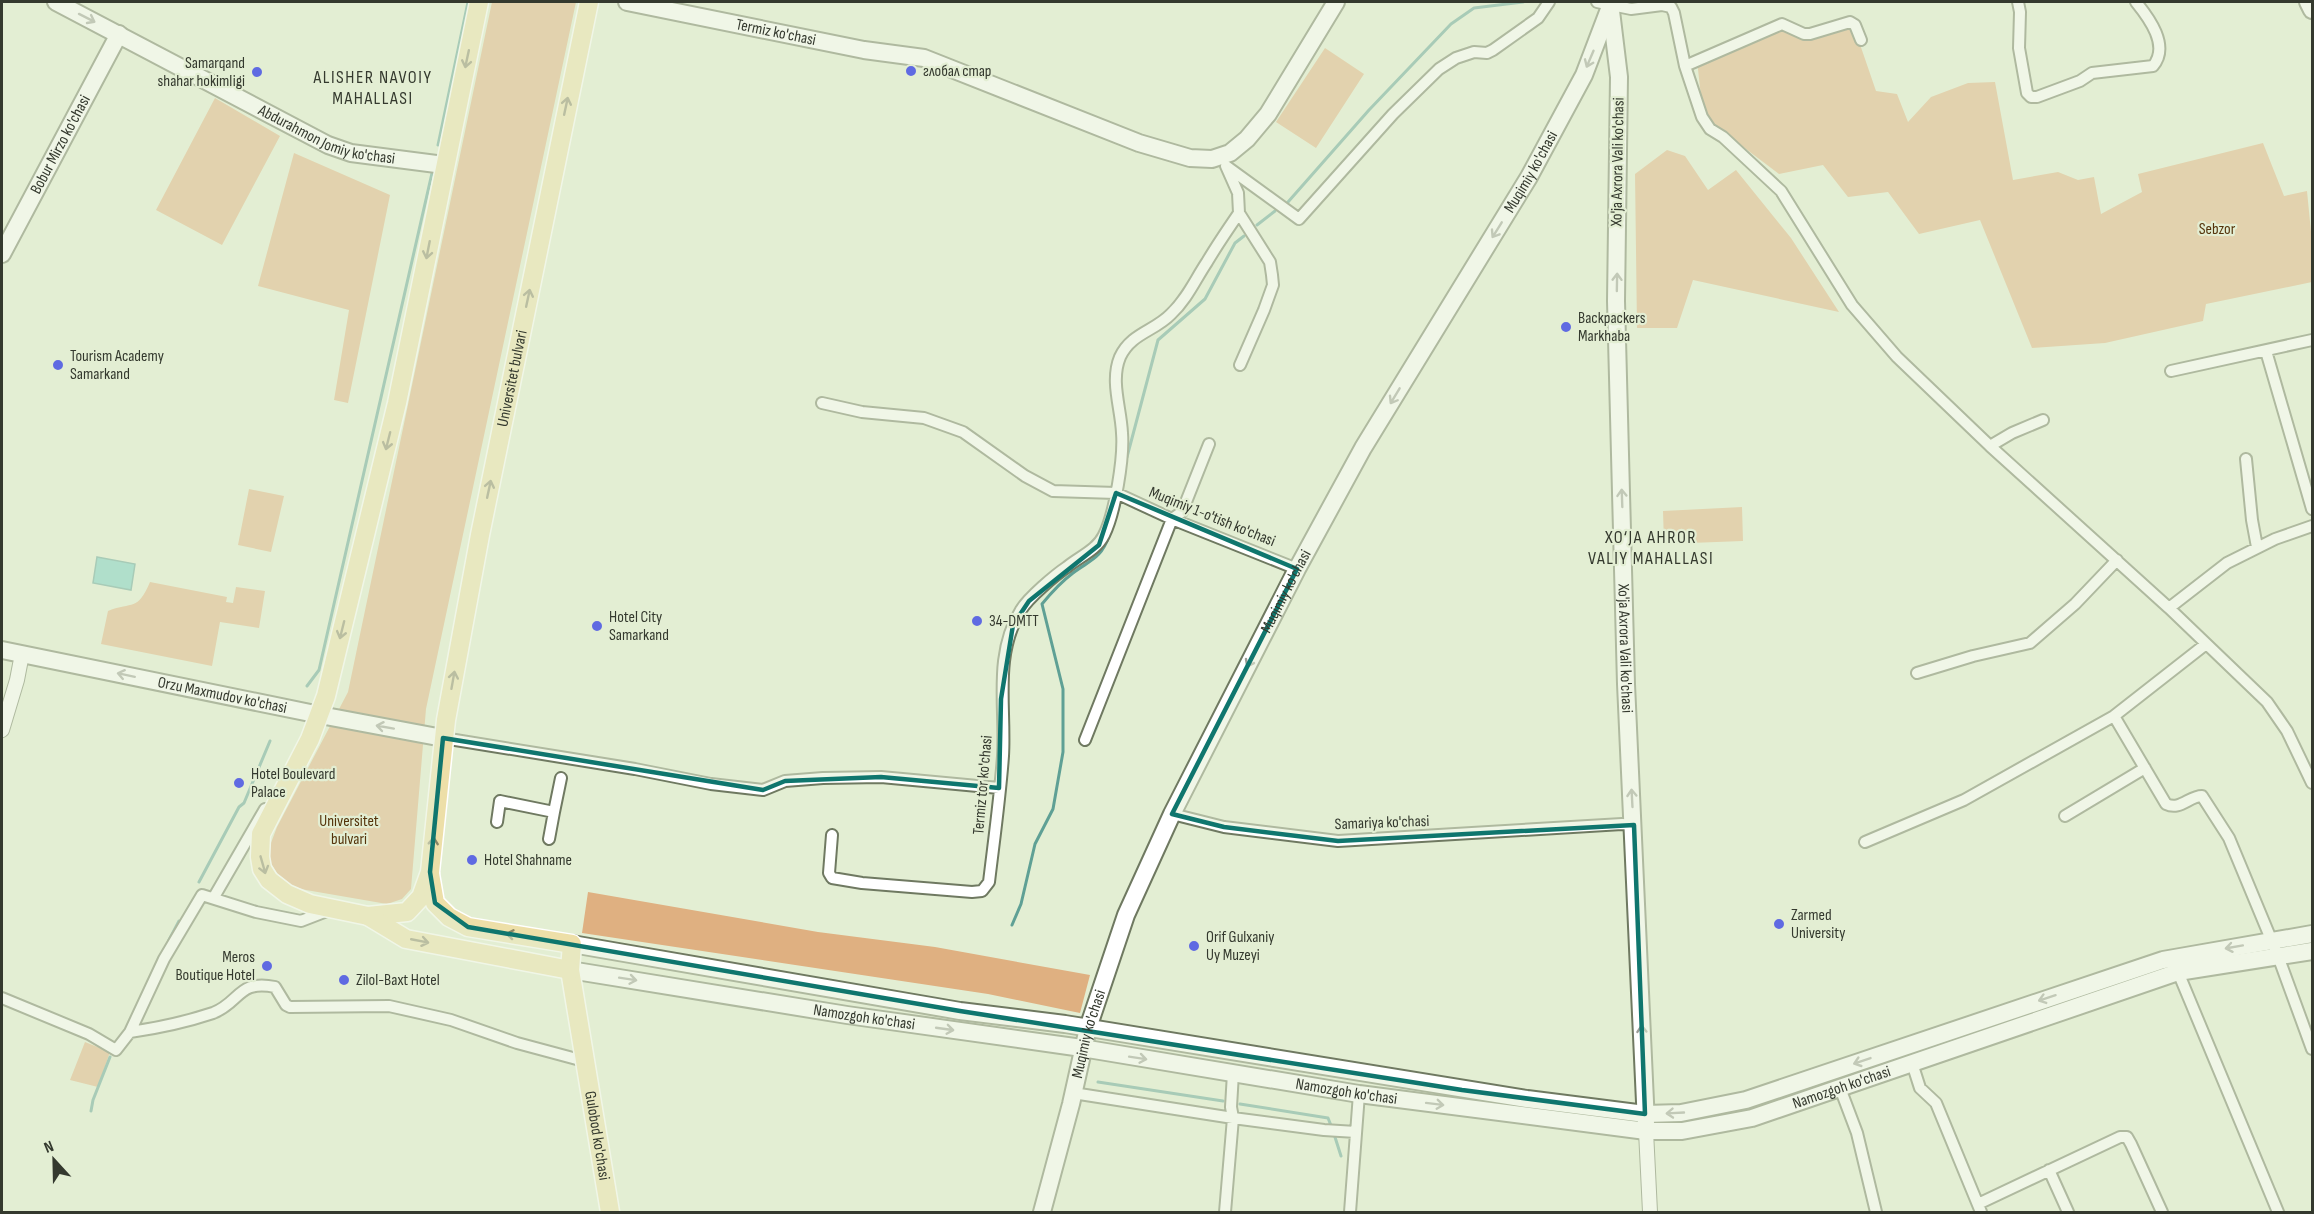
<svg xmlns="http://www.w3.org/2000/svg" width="2314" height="1214" font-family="'Sofia Sans Condensed',sans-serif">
<rect width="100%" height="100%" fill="#e3eed3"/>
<!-- green -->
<path fill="#dfb081" d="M492,2H576L426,709L411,889L402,899L387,904L306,890L286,885L280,878L269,860V848L277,827L348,692Z
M1779,24L1809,40L1853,24L1876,91L1897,94L1908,122L1931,97L1968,83L1995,82L2013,180L2058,172L2078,180L2094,177L2101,214L2142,192L2138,174L2263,143L2284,196L2307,191L2312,242V282L2206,304L2203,321L2105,343L2032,348L1980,220L1919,234L1888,192L1848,197L1823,165L1779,174L1709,121L1701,97L1697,60Z
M1325,48L1364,74L1316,148L1276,122Z
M215,98L280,136L222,245L156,210Z
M1667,150L1685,156L1708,190L1736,170L1791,238L1839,312L1693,280L1677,328H1637L1635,174Z
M294,153L390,195L348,403L334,400L349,310L258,286Z
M249,489L284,496L271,552L238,545Z
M1742,507L1743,541L1664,544L1663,511Z
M150,582L227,597L226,602L233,603L236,587L265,591L259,628L220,622L212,666L101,644L108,611C133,601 137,612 150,582Z
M588,892L818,932L935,947L1090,975L1080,1013L988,994L582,933Z
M85,1042L110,1052L98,1087L70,1080Z"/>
<!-- water -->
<path fill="#71ccc1" stroke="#5fa095" stroke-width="1.5" d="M97,557L135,564L131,590L93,583Z"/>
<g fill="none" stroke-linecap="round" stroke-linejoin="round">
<!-- stream -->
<path stroke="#5fa095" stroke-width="3" d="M438,145L468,2
M1288,202L1369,110L1451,24L1474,8L1523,2
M1257,225L1275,211
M1127,457L1158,340L1205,299L1235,243L1244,236
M1117,513L1119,506
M307,686L319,670L432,173
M199,882L239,807L244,803L270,741
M1012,925L1021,904L1035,844L1053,809L1063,752V689L1042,604C1051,593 1061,582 1073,573C1090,560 1101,559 1109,536
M169,940L179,921
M1098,1082L1223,1101
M1240,1104L1328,1118L1332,1128
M91,1111L93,1100L110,1057
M1334,1134L1341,1156"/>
<!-- minor casing -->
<g stroke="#6f7961" stroke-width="14">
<path id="minor" d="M1597,2L1631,9L1662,5L1671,7L1674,13L1685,66L1702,117L1710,129L1723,137L1781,191L1852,305L1897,357L1990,446L2169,608L2267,702L2287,731L2312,783
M2018,2L2020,12L2019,48L2027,93L2031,97H2037L2080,81L2092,73L2153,66C2170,46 2149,18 2136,2
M1685,66L1782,24L1804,34H1810L1850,22L1855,25L1861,40
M1226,166L1299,219L1393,114L1439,69L1456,58L1474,52L1487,53L1493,50L1538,18L1549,2
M1226,166L1238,193L1239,213L1270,262L1272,275L1273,285L1264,310L1240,365
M2266,351L2312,509
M2171,371L2312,340
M822,403L862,412L924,418L963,432L1025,476L1053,491L1116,493L1172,519L1297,569
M1990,446L2012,433L2043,420
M2246,459L2252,520L2257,547
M2169,608L2227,563L2275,539L2312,526
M1917,673L1973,656L2030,643L2075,604L2117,560
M2114,716L2206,644
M443,738L635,769L711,784L763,790L785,781L823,778L881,777L999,788
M1085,740L1172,519L1182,512L1209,444
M1172,814L1224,827L1338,841L1622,824L1634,825
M2065,816L2145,768
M497,822L500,801L554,812L561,778
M832,835L829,873L832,878L862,883L972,892L982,891L989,882C994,840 1000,798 1003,756C1006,707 993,655 1021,610C1028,598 1055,575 1067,567C1079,557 1097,550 1104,535C1115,513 1124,458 1122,433C1121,408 1110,381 1120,357C1131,333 1155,331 1171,314C1187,299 1195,280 1207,262C1217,245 1228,229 1239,213
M549,839L554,812
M1865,842L1964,800L2114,716L2166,804C2180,811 2189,796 2202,796L2229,838L2278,956L2312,1049
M214,897L265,809
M2178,972L2278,1212
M2,998L89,1034L116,1050L130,1032L164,959L202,895L256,912L301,921L332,909
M130,1032C158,1028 186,1022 213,1013C240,1003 238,979 275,987L286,1005L290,1007L389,1006L451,1020L517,1043L584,1061
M1912,1063L1920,1088L1936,1103L1981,1212
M1840,1088L1857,1133L1876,1212
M1073,1093L1233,1118L1324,1130L1356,1132
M2049,1170L2068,1212
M1978,1204L2120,1137H2127L2131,1144L2162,1212
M1225,1212L1233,1118L1231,1107L1233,1073
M1350,1212L1359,1094"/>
</g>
<!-- tertiary casing -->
<g stroke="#6f7961" stroke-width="16">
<path id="tertiary" d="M2,730L17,680L22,654
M1646,1131L1650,1212"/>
</g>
<!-- secondary casing -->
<g stroke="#6f7961" stroke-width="20">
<g id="secondary">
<path id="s1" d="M56,2L328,145L351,153L444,165"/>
<path id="s2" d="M627,2L864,50L924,58L1139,143L1190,158L1212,159L1230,153L1247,139L1268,114L1336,2"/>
<path d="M2308,2L2312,10"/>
<path id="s3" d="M1611,11L1619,77L1616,301L1626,684L1646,1124"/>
<path id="s4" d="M2,254L119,34"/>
<path id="s5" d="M2,650L320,715L443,738"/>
<path d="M572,944L960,1011L1065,1024L1527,1099L1645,1114L1681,1113L1746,1100L2163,960L2312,934"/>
<path id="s6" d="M570,970L847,1015L1082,1048L1359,1094L1646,1131H1682L1752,1118L2178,972L2312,951"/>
<path id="s7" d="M1042,1212L1071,1104L1088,1028L1126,915L1172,814L1297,569L1363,448L1529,177L1584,75L1611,4"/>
</g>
</g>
<!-- primary casing -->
<g stroke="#fff" stroke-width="21">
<g id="primary">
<path id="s8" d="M479,2L397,403L326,696L310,739L261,834L260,857L262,869L269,880L287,894L310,904L368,916L407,912L421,897L430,872L446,720L480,535L589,2"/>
<path id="s9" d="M430,874L435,903L449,917L468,927L572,944L570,970L610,1212"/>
<path d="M368,916L406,939L570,970"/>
</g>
</g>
<!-- minor -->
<use href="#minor" stroke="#fff" stroke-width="10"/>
<!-- tertiary -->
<use href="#tertiary" stroke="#fff" stroke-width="14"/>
<!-- secondary -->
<use href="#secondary" stroke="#fff" stroke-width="16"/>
<!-- primary -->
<use href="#primary" stroke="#eddfa8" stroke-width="18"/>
</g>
<!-- one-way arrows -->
<defs><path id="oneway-shaft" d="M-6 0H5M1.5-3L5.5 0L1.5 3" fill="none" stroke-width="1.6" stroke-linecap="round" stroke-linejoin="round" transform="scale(1.5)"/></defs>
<g stroke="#9a9c96">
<use href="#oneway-shaft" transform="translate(87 18) rotate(27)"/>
<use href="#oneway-shaft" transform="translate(1590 59) rotate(113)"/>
<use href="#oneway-shaft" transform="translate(1497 230) rotate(122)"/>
<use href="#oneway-shaft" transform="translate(1617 282) rotate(-89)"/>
<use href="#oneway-shaft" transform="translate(1395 396) rotate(121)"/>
<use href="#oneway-shaft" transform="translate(1622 498) rotate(-92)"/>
<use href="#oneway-shaft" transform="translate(1251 659) rotate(117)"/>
<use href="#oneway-shaft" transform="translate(126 675) rotate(-168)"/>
<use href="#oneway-shaft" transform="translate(385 727) rotate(-170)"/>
<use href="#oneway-shaft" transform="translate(1632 798) rotate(-93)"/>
<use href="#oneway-shaft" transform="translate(2234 947) rotate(170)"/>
<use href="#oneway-shaft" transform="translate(628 979) rotate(9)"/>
<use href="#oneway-shaft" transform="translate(2047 998) rotate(162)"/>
<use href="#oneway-shaft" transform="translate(945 1029) rotate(8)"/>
<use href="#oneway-shaft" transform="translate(1642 1034) rotate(-92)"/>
<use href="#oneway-shaft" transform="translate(1138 1058) rotate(9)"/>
<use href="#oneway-shaft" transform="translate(1862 1061) rotate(161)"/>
<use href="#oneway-shaft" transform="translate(1435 1104) rotate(7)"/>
<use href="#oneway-shaft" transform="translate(1675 1113) rotate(177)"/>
</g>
<g stroke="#878465">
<use href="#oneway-shaft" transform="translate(467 59) rotate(102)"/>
<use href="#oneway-shaft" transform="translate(566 106) rotate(-78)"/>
<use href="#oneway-shaft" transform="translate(428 250) rotate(101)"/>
<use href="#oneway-shaft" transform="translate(528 298) rotate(-78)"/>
<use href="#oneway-shaft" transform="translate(388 441) rotate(104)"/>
<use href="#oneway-shaft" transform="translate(489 489) rotate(-78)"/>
<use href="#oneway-shaft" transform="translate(342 630) rotate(104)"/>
<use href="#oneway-shaft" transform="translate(453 680) rotate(-80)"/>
<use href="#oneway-shaft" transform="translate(433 846) rotate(-85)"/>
<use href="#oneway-shaft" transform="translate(263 865) rotate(74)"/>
<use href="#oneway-shaft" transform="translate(515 935) rotate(-171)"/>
<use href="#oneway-shaft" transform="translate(420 941) rotate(11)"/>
</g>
<!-- marked area -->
<path d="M0 0H2314V1214H0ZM1116,493L1297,569L1172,814L1224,827L1338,841L1634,825L1645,1114L1462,1090L960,1011L468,927L435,903L430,872L443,738L763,790L785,781L881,777L999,788L1001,699L1013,625L1029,601L1099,545Z" fill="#e3eed3" fill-opacity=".55" fill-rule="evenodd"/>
<path fill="none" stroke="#0f766e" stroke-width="4.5" stroke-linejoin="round" d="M1116,493L1297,569L1172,814L1224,827L1338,841L1634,825L1645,1114L1462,1090L960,1011L468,927L435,903L430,872L443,738L763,790L785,781L881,777L999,788L1001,699L1013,625L1029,601L1099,545Z"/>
<!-- markers -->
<g fill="#5f6ae2" stroke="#e3eed3" stroke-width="2">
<circle cx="911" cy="71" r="6"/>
<circle cx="257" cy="72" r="6"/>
<circle cx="1566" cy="327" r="6"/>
<circle cx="58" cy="365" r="6"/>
<circle cx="977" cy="621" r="6"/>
<circle cx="597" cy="626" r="6"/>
<circle cx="239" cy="783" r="6"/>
<circle cx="472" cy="860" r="6"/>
<circle cx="1779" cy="924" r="6"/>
<circle cx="1194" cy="946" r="6"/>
<circle cx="267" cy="966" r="6"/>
<circle cx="344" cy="980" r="6"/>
</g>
<g text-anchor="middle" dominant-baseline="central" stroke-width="4.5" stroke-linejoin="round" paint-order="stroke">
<!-- street labels -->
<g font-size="16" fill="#34392e" stroke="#e3eed3">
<text stroke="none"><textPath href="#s2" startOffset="152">Termiz ko'chasi</textPath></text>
<text stroke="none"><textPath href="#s1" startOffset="303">Abdurahmon Jomiy ko'chasi</textPath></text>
<text stroke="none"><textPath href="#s4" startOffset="124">Bobur Mirzo ko'chasi</textPath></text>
<text transform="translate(1618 162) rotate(-89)">Xo'ja Axrora Vali ko'chasi</text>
<text stroke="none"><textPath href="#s7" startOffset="1156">Muqimiy ko'chasi</textPath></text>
<text stroke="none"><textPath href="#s8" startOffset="1606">Universitet bulvari</textPath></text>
<text transform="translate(1212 517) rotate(22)">Muqimiy 1-o'tish ko'chasi</text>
<text stroke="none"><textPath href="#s7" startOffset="670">Muqimiy ko'chasi</textPath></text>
<text stroke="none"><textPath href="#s3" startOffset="638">Xo'ja Axrora Vali ko'chasi</textPath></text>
<text stroke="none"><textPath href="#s5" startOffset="225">Orzu Maxmudov ko'chasi</textPath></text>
<text transform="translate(983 785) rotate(-85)">Termiz tor ko'chasi</text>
<text transform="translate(1382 823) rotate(-2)">Samariya ko'chasi</text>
<text stroke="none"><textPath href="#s6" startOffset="298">Namozgoh ko'chasi</textPath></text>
<text stroke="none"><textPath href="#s7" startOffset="184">Muqimiy ko'chasi</textPath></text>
<text stroke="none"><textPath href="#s6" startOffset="1290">Namozgoh ko'chasi</textPath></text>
<text stroke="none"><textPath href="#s6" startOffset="786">Namozgoh ko'chasi</textPath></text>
<text stroke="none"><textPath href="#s9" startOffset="370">Gulobod ko'chasi</textPath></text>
</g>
<!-- poi labels -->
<g font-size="16" fill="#34392e" stroke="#e3eed3" text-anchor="start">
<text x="245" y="63" text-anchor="end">Samarqand<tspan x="245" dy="18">shahar hokimligi</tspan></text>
<text x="923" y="71">глобал стар</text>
<text x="1578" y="318">Backpackers<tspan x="1578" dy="18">Markhaba</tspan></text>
<text x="70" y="356">Tourism Academy<tspan x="70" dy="18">Samarkand</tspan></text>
<text x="609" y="617">Hotel City<tspan x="609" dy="18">Samarkand</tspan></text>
<text x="989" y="621">34-DMTT</text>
<text x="251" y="774">Hotel Boulevard<tspan x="251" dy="18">Palace</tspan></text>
<text x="484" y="860">Hotel Shahname</text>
<text x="1791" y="915">Zarmed<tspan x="1791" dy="18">University</tspan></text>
<text x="1206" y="937">Orif Gulxaniy<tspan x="1206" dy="18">Uy Muzeyi</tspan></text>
<text x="255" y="957" text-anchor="end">Meros<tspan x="255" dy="18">Boutique Hotel</tspan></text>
<text x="356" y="980">Zilol-Baxt Hotel</text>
</g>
<!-- park labels -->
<g font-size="16" fill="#54330a" stroke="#e3eed3">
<text x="2217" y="229">Sebzor</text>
<text x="349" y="821">Universitet<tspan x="349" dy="18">bulvari</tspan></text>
</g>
<!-- neighbourhood labels -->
<g font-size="18" letter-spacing="1.5" fill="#34392e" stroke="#e3eed3">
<text x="373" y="77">ALISHER NAVOIY<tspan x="373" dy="21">MAHALLASI</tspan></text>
<text x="1651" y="537">XO‘JA AHROR<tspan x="1651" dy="21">VALIY MAHALLASI</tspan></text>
</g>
</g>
<!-- border -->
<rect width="2314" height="1214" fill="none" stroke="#34392e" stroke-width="6"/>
<!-- north arrow -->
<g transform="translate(54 1160) rotate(338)" stroke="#e3eed3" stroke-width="4.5" paint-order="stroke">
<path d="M0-4.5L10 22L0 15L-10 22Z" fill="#34392e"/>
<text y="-9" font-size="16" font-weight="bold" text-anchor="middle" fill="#34392e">N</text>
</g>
</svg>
